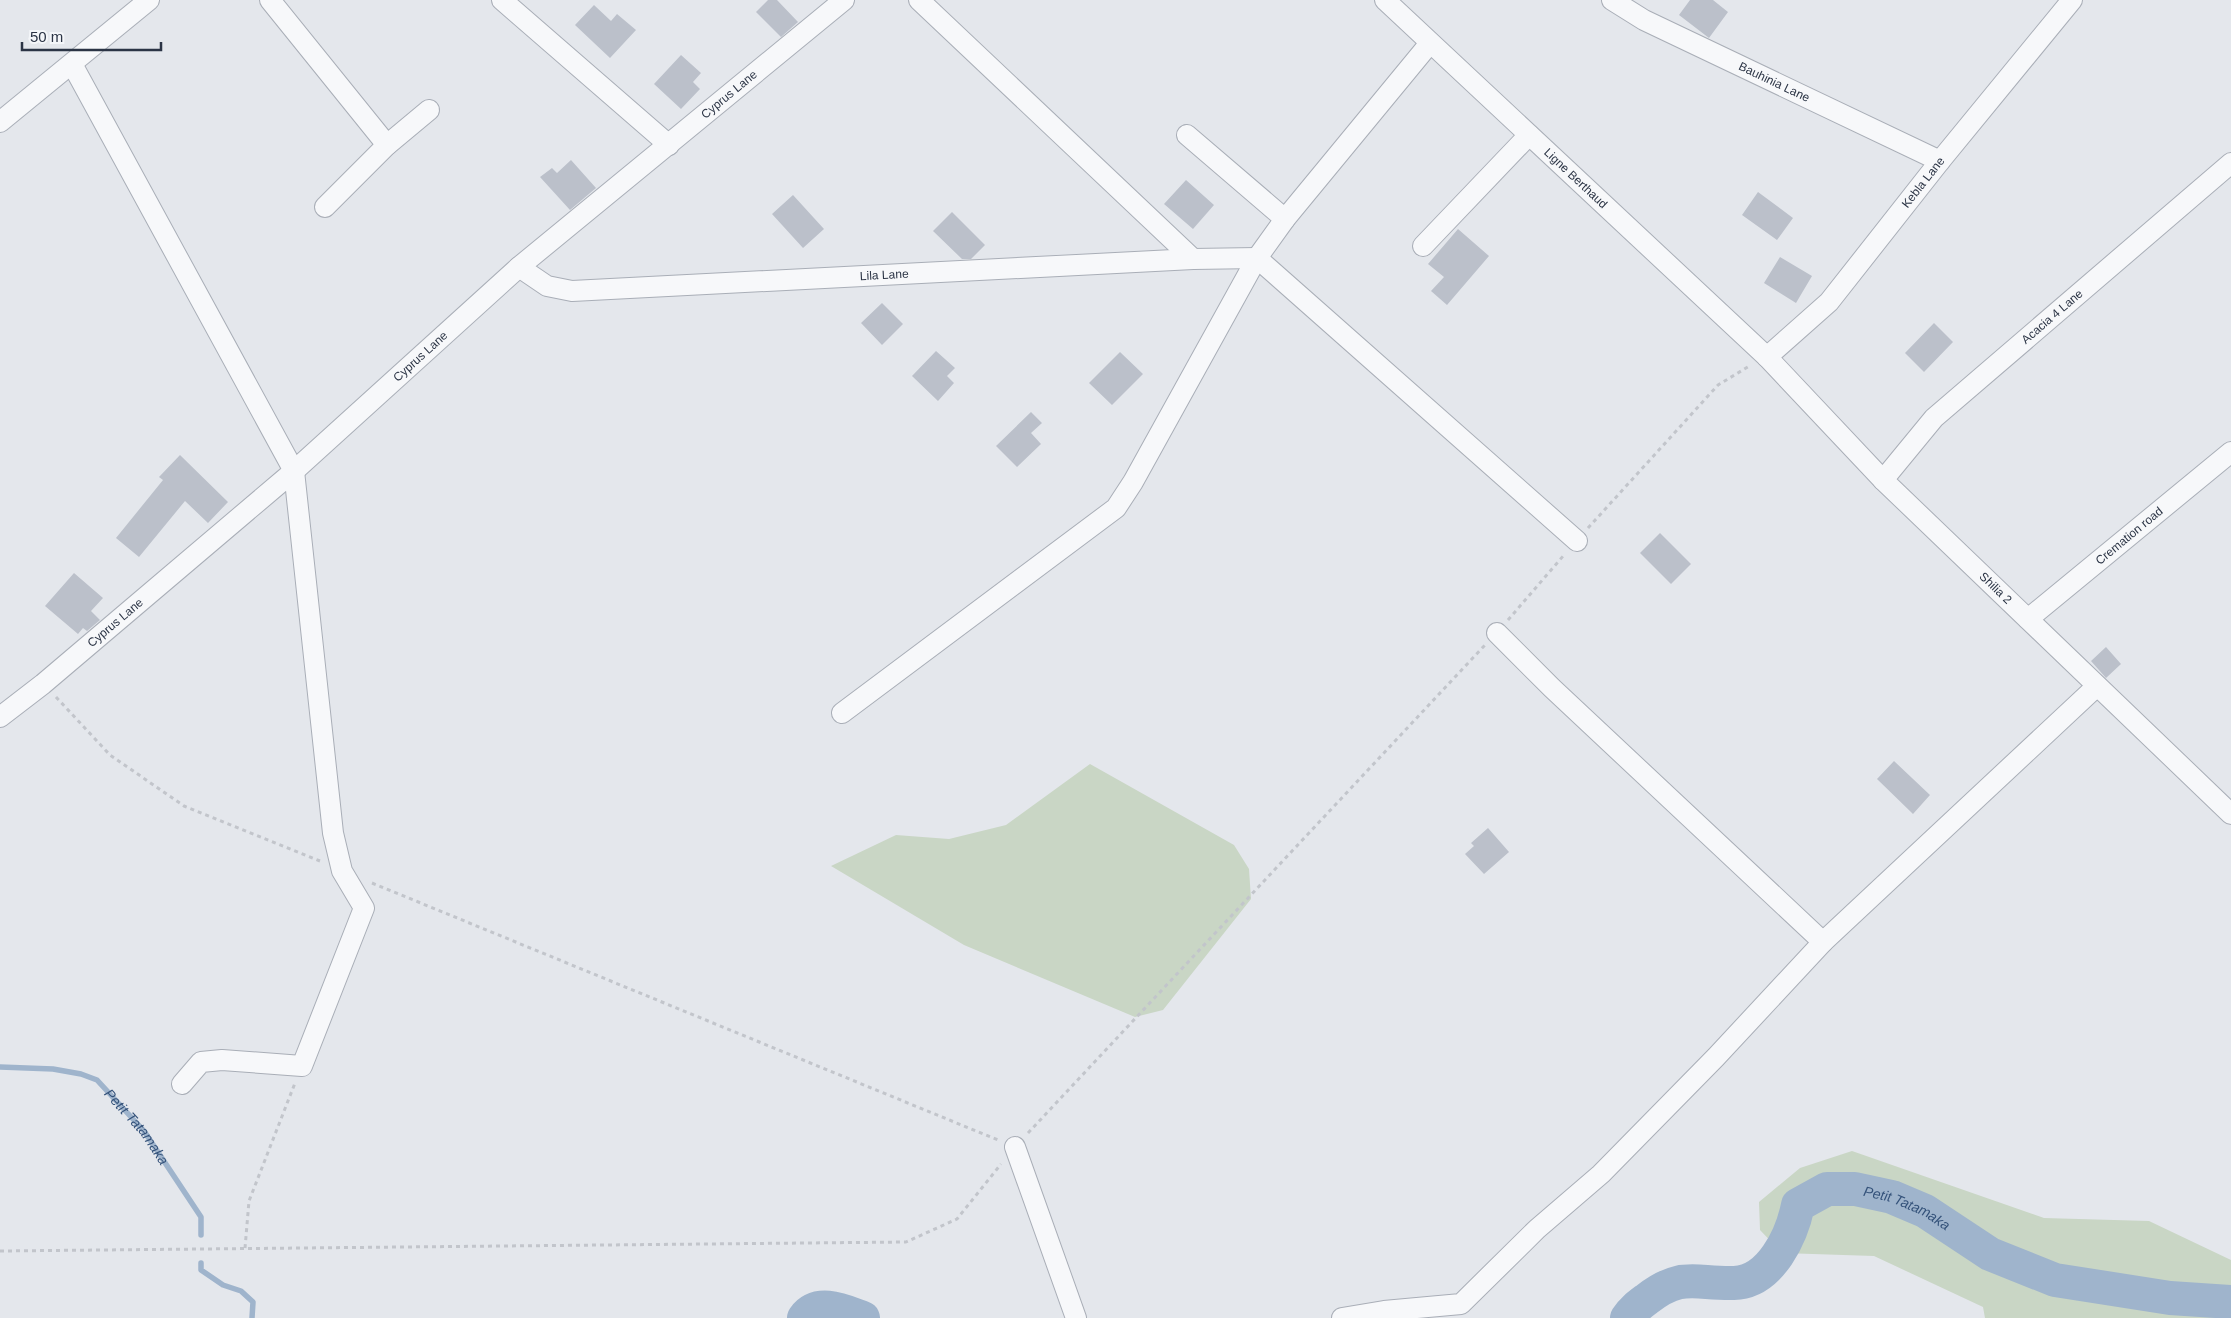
<svg xmlns="http://www.w3.org/2000/svg" width="2231" height="1318" font-family="Helvetica,sans-serif">
<rect width="100%" height="100%" fill="#e4e7ec"/>
<!-- green -->
<path fill="#c9d6c5" d="M1090,764L1234,845L1249,869L1251,899L1163,1010L1135,1017L964,945L831,866L896,835L949,839L1006,825Z
M1852,1151L2044,1218L2149,1221L2231,1260V1318H1985L1983,1307L1874,1256L1782,1253L1760,1230L1759,1202L1800,1168Z"/>
<g fill="none" stroke-linecap="round" stroke-linejoin="round">
<!-- stream -->
<g stroke="#9fb4cc" stroke-width="5.5">
<path id="s1" d="M0,1067L53,1069L81,1074L97,1080L144,1131L201,1217V1235"/>
<path d="M201,1263V1270L223,1285L241,1291L253,1302L252,1318"/>
</g>
<!-- river -->
<g stroke="#9fb4cc" stroke-width="34">
<path d="M804,1318C818,1298 846,1312 863,1318"/>
<path id="s2" d="M1627,1318C1632,1310 1639,1305 1647,1299C1682,1272 1694,1284 1734,1283C1771,1282 1792,1235 1798,1205L1827,1189H1855L1892,1197L1925,1211L1990,1254L2055,1280L2170,1298L2231,1302"/>
</g>
</g>
<!-- building -->
<path fill="#bbc0ca" d="M768,0H777L798,22L781,37L756,12Z
M1690,0H1713L1728,12L1709,38L1679,15Z
M594,5L611,21L617,14L636,30L610,58L575,25Z
M681,55L701,73L693,82L700,89L681,109L654,84Z
M571,160L596,188L570,210L540,177L552,168L557,173Z
M1186,180L1214,205L1193,229L1164,204Z
M1758,192L1793,218L1777,240L1742,215Z
M793,195L824,229L803,248L772,214Z
M952,212L985,245L971,259H962L933,231Z
M1458,229L1489,256L1447,305L1431,291L1444,277L1428,264Z
M1780,257L1812,276L1796,303L1764,283Z
M882,303L903,324L882,345L861,323Z
M1934,323L1953,342L1924,372L1905,353Z
M936,351L955,368L947,376L954,383L938,401L912,376Z
M1120,352L1143,374L1112,405L1089,383Z
M1031,412L1042,423L1031,433L1041,444L1017,467L996,446Z
M180,455L228,502L208,523L185,501L139,557L116,538L163,480L159,477Z
M1660,533L1691,564L1671,584L1640,553Z
M74,573L103,598L91,611L100,620L87,631L83,628L78,634L45,606Z
M2106,647L2121,664L2106,678L2091,661Z
M1894,761L1930,795L1913,814L1877,779Z
M1488,828L1509,852L1484,874L1465,854L1474,846L1471,843Z"/>
<g fill="none" stroke-linecap="round" stroke-linejoin="round">
<!-- minor casing -->
<g stroke="#a9aeb7" stroke-width="22">
<g id="minor">
<path d="M270,0L387,145"/>
<path d="M502,0L669,145"/>
<path d="M919,0L1193,259"/>
<path id="s3" d="M1385,0L1767,357L1883,480L2231,814"/>
<path id="s4" d="M1612,0L1644,20L1940,161"/>
<path d="M72,64L294,471L333,833L342,871L364,908L302,1066L222,1060L201,1062L182,1084"/>
<path d="M0,122L149,0"/>
<path d="M1187,135L1285,219"/>
<path d="M325,207L387,145L429,110"/>
<path d="M1423,246L1529,135"/>
<path id="s5" d="M519,267L547,286L572,291L1193,259L1257,258L1577,541"/>
<path id="s6" d="M1767,357L1829,302L1940,161L2072,0"/>
<path id="s7" d="M1883,480L1934,418L2231,163"/>
<path id="s8" d="M2028,619L2231,452"/>
<path d="M1497,633L1552,688L1823,942"/>
<path d="M842,713L1116,508L1133,482L1257,258L1285,219L1430,43"/>
<path id="s9" d="M0,717L43,684L294,471L519,267L844,0"/>
<path d="M1015,1147L1076,1318"/>
<path d="M1342,1318L1384,1311L1461,1304L1537,1229L1601,1174L1716,1057L1823,942L2097,686"/>
</g>
</g>
<!-- path -->
<path stroke="#c2c5cb" stroke-width="3" stroke-dasharray="4 4" stroke-linecap="butt" d="M1588,528L1718,385L1751,365
M1508,620L1564,555
M56,697L110,755L184,806L320,861
M372,883L998,1140
M1028,1133L1485,645
M245,1248L249,1201L295,1083
M0,1251L906,1242L957,1219L1001,1164"/>
<!-- minor -->
<use href="#minor" stroke="#f7f8fa" stroke-width="20"/>
</g>
<g text-anchor="middle" dominant-baseline="central" stroke-width="4.5" stroke-linejoin="round" paint-order="stroke">
<!-- street labels -->
<g font-size="12" fill="#2b3445" stroke="#f4f6f9">
<text stroke="none"><textPath href="#s4" startOffset="182">Bauhinia Lane</textPath></text>
<text stroke="none"><textPath href="#s9" startOffset="959">Cyprus Lane</textPath></text>
<text stroke="none"><textPath href="#s3" startOffset="261">Ligne Berthaud</textPath></text>
<text stroke="none"><textPath href="#s6" startOffset="235">Kebla Lane</textPath></text>
<text stroke="none"><textPath href="#s5" startOffset="372">Lila Lane</textPath></text>
<text stroke="none"><textPath href="#s7" startOffset="236">Acacia 4 Lane</textPath></text>
<text stroke="none"><textPath href="#s9" startOffset="554">Cyprus Lane</textPath></text>
<text stroke="none"><textPath href="#s8" startOffset="131">Cremation road</textPath></text>
<text stroke="none"><textPath href="#s3" startOffset="848">Shilia 2</textPath></text>
<text stroke="none"><textPath href="#s9" startOffset="149">Cyprus Lane</textPath></text>
</g>
<!-- water labels -->
<g font-size="14" font-style="italic" fill="#34527a" stroke="#f4f6f9">
<text stroke="none"><textPath href="#s1" startOffset="160">Petit Tatamaka</textPath></text>
<text stroke="none"><textPath href="#s2" startOffset="344">Petit Tatamaka</textPath></text>
</g>
</g>
<!-- scale -->
<path d="M22 42v8h139v-8" fill="none" stroke="#2b3445" stroke-width="2.5"/>
<text x="30" y="42" font-size="15" fill="#2b3445" stroke="#f4f6f9" stroke-width="4" paint-order="stroke">50 m</text>
</svg>
